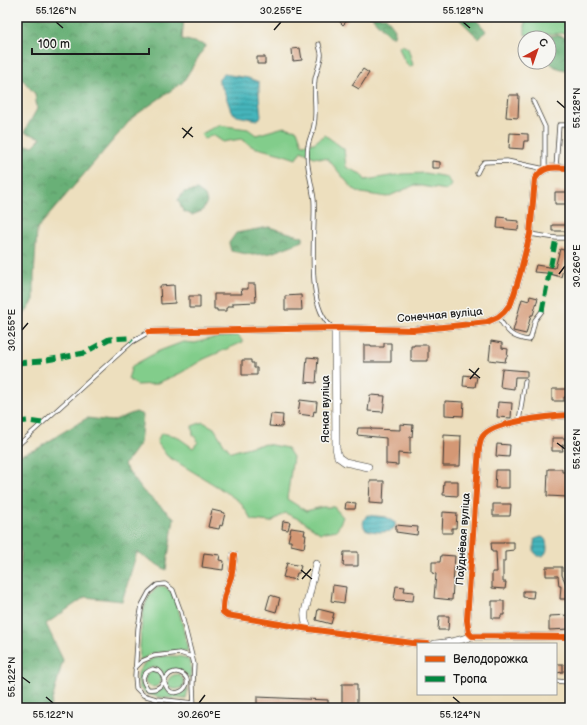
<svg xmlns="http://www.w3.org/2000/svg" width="587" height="725" font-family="'Balsamiq Sans',sans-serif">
<defs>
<pattern id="forest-crowns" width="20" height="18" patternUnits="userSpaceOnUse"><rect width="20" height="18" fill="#69b077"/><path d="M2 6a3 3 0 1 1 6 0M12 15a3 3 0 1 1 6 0" fill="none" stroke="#568e61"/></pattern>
<pattern id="water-rules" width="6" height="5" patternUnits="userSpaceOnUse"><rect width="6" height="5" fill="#45b5bb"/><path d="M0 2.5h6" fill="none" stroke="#399297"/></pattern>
</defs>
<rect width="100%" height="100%" fill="#f6f6f2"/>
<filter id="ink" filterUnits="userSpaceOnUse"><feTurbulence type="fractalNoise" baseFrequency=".025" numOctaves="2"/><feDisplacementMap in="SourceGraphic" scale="8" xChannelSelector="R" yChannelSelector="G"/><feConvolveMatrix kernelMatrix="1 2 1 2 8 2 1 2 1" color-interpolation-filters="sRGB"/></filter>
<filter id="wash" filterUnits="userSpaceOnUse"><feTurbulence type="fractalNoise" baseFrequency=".012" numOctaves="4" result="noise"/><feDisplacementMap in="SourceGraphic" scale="16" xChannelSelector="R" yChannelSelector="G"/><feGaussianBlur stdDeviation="0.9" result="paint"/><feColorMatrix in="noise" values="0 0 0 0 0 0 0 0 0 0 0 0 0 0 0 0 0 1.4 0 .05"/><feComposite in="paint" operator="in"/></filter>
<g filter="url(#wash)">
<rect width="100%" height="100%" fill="#eddfbe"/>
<!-- green -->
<path fill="#82cd8b" stroke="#4f7454" d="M525,17H570V33L525,35Z
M402,45L408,48L413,65L409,67L403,58L399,47Z
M218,125L248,129L256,135L284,127L297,130L302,144L314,143L325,135L344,149L346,167L361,174L365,180L403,174L425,173L447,177L451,185L447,190L415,185L387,197L361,193L352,188L328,159L314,157L301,151L296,159L281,154L253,147L241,139L223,142L213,135L204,139L201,134Z
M238,335L243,342L204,359L179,374L155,384L137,385L128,379L132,366L159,351L183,342L195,343L213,338Z
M203,422L214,428L224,444L231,452L253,446L266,444L287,448L293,457L287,499L306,511L322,507H334L343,517L337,530L320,533L303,521L285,513L271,522L252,520L240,502L218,487L167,456L157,442L161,433L176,436L193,448L198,442L193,434L192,426Z
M161,586C163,586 166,587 167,588C178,594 185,638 188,651H176L153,653L139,661C141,642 140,611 149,596C152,591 156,588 161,586Z
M170,656C190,656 193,660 190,679C183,669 173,666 165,677L162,671L156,667C153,668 149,668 146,670C132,680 148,701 163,687C169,694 172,694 180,694L188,688L186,699C174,698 153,699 143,691C139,689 139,685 138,681C135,669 148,659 158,657C162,656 166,656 170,656Z
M145 679a8 8 0 1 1 16 0a8 8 0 1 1-16 0Z
M179,674C183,678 184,680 184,686C169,697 159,676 179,674Z"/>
<!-- forest -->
<path fill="url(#forest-crowns)" stroke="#42664a" d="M17,17H184L182,39L206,45L183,82L133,117L37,229L34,276V300L17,324V146H33L41,138L24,132L37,109L35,94L23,80H17Z
M372,17H386L395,29L394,36H389Z
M457,17H474L486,31L479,39Z
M557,35L570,39V73L568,71L555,67L549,62V38H541Z
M197,190L205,196L207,202L202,211L192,215L183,211L178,200L184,192Z
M269,227L303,237V241L271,253L253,255L231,251L229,243L236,233Z
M136,412L143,415L140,443L124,465L143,491L174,518L166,570L137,552L122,601L85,597L46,624L63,660L50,708H17V579L19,576L21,554L17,538V456L37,449L60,434L87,418L112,421Z"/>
<!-- water -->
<path fill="url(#water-rules)" stroke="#30686c" d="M224,74L248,78L259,82V96L261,117L257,120L237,116L231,111L224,91L219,83V78Z
M367,515L386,517L395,522V527L391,531C382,532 374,533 365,529C362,523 363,521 367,515Z
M541,537L545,538C547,545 549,551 543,556H538L534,552V543L535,539Z"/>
<g id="blocks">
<!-- building -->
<path fill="#d49874" d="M335,17H345L348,20L343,25Z
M300,48L302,60L293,61L292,49Z
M257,57H265V64H257Z
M363,69L369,73L359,89L352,85Z
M509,95H519L518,118L506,117L507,105H508Z
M510,133L528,134V141H524L523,149L509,148Z
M432,161L440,162V168H432Z
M555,192H569V204H555Z
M498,217L507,218V220L519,221L518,230L497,228Z
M552,225H567L566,231H552Z
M560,249L568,251L561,277L546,273L534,272L536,265L555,268Z
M248,284H255L256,302L233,303V306H228V308H226V311H217V309H214V294H242L241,289H248Z
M174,285L175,303L161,304L160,286Z
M301,295L302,310H285V296Z
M189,296H200V308H189Z
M530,296L538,298L533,315H531L526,334L513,331L522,299L529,301Z
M491,341L502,343V348L508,349L507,357H506L505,362L489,360Z
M384,343H391V362H364V345H371V347H384Z
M414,345H428V361H411V346H414Z
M307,357L318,358L316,383L305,382Z
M242,360H251V363H254V368H257V375H242Z
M502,369L527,371V377H515L514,389L500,387Z
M464,375L477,377L475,387L463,386Z
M552,389H567V397H564V401H552Z
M370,395L385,396L383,412L368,411Z
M300,400L317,402L316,412L314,411L313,416L298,414Z
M445,401L464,402L463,416L445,415Z
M498,402L512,403L511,418L497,417Z
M271,414L283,415L282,427L269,426Z
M400,424L413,425L412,437H410V454L398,453V465L386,464V438L357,435L358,428H371V429L400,430Z
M444,435L461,436L460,466H443Z
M552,438H565V445H562L563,451H552Z
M497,444L510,445L509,457L496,456Z
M548,469H562V472H568V497L547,496Z
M496,470H509V488H495Z
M370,481H384L383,504L369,503Z
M444,481H458V496L443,495Z
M346,502L356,503L355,509H345Z
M493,504H511L510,516H493Z
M212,510L225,513L222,526L220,525L219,529L208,527Z
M443,512L457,513L456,528H452V533H442Z
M283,521L290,522L288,530L282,529Z
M396,525L418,527L417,535L396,532Z
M291,528L305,530L304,535H306L304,548L291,545V541H288Z
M504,542H514V550L505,551V561H503V582H506L505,589L492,588V572H497L496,552H492L491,543H504Z
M344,552H358V566H343Z
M204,553L220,555L219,560L224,561L223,570L202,567Z
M441,555L455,556L452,600L434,598L436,574L432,573V562H440Z
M287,563L301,566L299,573H297L295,580L283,577Z
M546,567H562V575L568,589H570V599H560L561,586H559L558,576H546Z
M333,585L346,587L344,603L331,601Z
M396,586L405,587L404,591L414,592L413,601L394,600Z
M523,591H534L533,598L523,597Z
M270,595L280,598L276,612L266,609Z
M492,601H504V615H501V618H492Z
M318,609L334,613L331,624L316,620Z
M570,615V629L549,630V616Z
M439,616H449L448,630H438Z
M556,664H563V672L556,673Z
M342,684H357V708H342Z
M257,697L328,700V708H257Z"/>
</g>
</g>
<g filter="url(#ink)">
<use href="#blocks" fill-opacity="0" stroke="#3b3934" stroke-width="1"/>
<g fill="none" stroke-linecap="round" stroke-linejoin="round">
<!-- lane casing -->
<g stroke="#3b3934" stroke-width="5">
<path id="lane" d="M319,44C319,48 322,52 321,56C321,61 316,73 315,79C313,94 317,110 314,125C313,132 309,139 308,146C305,164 312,183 314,200C316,232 304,306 332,327
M556,168L559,125H570
M477,173L480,167L484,162L507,161L545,169V127L533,101
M530,234L556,238H570
M498,317C507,331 511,338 529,340L531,337L535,320L542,311
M519,421L525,381
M17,446L132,342L149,332
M567,572L570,578
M135,668L142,661L154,656L180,653L192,657
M556,681L567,682L570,652
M164,682C159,688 156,690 148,689C140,679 142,673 153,669C155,670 158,670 159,671C165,675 163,683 167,688C172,696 184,693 187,684C189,676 179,670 172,673C168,674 166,678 164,682
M194,703L156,699L143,695L136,688L135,676L138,628L142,605L149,592L157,585L165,584L173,590L181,612L194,664L193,684L194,708"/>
</g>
<!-- street casing -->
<g stroke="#3b3934" stroke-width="8">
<path id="street" d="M335,328L336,448L338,457L345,462L368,467
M149,332L335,328L413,330L453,326L487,322L498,317L504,312L511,303L515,291L520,274L530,234L535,179C544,164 555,168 570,168
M570,415C552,416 494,421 483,436C480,440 480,444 479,448L467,620L469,633L472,636L570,637
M234,555C233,562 233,570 231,577C227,588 222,600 223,612L227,615L309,629L412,643L428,644
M309,629C305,623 304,619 305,612L316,564
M435,644C448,643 460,641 472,636"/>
</g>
<!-- lane -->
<use href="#lane" stroke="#fff" stroke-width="3.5"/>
<!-- street -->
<use href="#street" stroke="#fff" stroke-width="7"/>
<!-- quiet -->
<path stroke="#00873e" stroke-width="5" stroke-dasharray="10 5" stroke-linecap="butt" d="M542,311L556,238
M17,363L42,361L84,353L109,339L128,338L132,342
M17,422L28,421L42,423"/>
<!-- cycleway casing -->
<g stroke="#f6f6f2" stroke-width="8">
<path id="cycleway" d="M149,332L335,328L413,330L453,326L487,322L498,317L504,312L511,303L515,291L520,274L530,234L535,179C544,164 555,168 570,168
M570,415C552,416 494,421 483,436C480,440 480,444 479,448L467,620L469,633L472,636L570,637
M234,555C233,562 233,570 231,577C227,588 222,600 223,612L227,615L309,629L412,643L428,644"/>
</g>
<!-- cycleway -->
<use href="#cycleway" stroke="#e8590c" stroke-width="6"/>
</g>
</g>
<!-- ticks -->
<path fill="none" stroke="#1c1c1c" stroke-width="1.5" d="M56,22L63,28M463,22L470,28M274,30L281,22M557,101L565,108M182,128L193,137M183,138L192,127M559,274L565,266M22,330L28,323M469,369L480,378M470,379L479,368M557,443L565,449M301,570L312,579M302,579L311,569M22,677L30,683M46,697L53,703M453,697L460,703M199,703L205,695"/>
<g text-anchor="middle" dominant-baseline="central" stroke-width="3" stroke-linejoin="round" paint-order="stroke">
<!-- street labels -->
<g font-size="11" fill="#1c1c1c" stroke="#f6f6f2">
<text transform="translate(440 315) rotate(-5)">Сонечная вуліца</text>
<text transform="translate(325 409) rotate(-90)">Ясная вуліца</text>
<text transform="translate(463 539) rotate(-86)">Паўднёвая вуліца</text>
</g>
</g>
<!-- margin -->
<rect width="587" height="725" fill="none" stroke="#f6f6f2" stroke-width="44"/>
<!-- legend -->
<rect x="417" y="643" width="140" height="52" fill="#f6f6f2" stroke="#9f9f9c"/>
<rect x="425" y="656" width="20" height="6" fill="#e8590c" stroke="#9f9f9c"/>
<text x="453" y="663" font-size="12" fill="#1c1c1c">Велодорожка</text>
<rect x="425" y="676" width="20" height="6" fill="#00873e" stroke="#9f9f9c"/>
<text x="453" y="683" font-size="12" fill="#1c1c1c">Тропа</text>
<!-- north arrow -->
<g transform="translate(537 50) rotate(40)"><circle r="19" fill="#f6f6f2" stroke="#9f9f9c"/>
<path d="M0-3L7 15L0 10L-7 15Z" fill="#c8321e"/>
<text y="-6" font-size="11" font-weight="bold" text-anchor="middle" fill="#1c1c1c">С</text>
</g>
<!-- scale -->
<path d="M32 48v6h117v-6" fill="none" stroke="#1c1c1c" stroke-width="2"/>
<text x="38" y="48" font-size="12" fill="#1c1c1c" stroke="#f6f6f2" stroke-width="3" paint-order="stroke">100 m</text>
<rect x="22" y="22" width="543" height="681" fill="none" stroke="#1c1c1c" stroke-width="1.5"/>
<g font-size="10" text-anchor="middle" fill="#1c1c1c">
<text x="56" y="14">55.126°N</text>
<text x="281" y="14">30.255°E</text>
<text x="463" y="14">55.128°N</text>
<text transform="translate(576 108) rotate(-90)" y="4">55.128°N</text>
<text transform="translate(576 266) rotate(-90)" y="4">30.260°E</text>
<text transform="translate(11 330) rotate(-90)" y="4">30.255°E</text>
<text transform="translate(576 449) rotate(-90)" y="4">55.126°N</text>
<text transform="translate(11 677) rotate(-90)" y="4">55.122°N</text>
<text x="53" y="718">55.122°N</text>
<text x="199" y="718">30.260°E</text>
<text x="460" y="718">55.124°N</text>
</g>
</svg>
